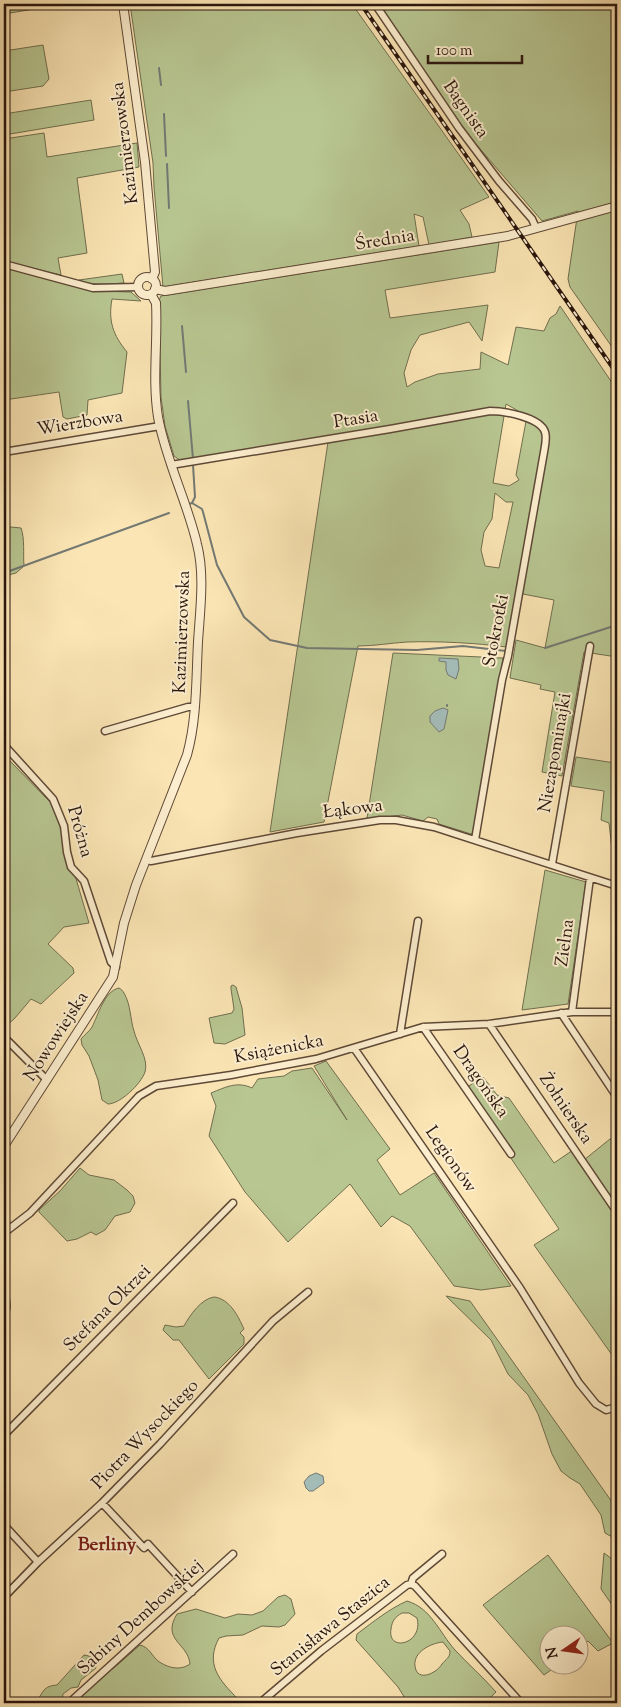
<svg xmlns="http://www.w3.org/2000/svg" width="621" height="1707" font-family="'Sorts Mill Goudy',serif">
<rect width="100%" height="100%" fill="#fbe5b4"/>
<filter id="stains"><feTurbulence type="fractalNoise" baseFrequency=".004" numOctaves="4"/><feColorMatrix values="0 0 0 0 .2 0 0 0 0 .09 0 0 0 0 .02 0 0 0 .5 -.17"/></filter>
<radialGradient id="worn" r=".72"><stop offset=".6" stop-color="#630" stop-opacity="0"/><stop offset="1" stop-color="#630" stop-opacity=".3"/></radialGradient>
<!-- green -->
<path fill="#b8c691" stroke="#706e4f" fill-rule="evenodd" d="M4,4H46V7L4,14Z
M130,4H352L489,197L460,210L469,224L472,237L429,245L423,217L414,214L419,246L163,287L154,187L153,163Z
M377,4H617V354L570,287L568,279L578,211L542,221L469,136Z
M43,45L49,79L43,86L4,92V51Z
M91,100L94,120L4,135V114Z
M44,133L47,157L137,143L139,167L77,178L87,253L58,258L61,275L4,261V139Z
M499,242L495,272L385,290L390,318L488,305L482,341L469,322L420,335L411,350L404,373L407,387L415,382L438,374L480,369L481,352L508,365L516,327L544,331L550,318L556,314L560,306L617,390V657L584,652L562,776L542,772L555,692L540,689L541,685L510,678L516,640L545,648L554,600L523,594H517L507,647C475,643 440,641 407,642C390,643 375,646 358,646L324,822L270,832L328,442L181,461L174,456L165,426L161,397L159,300L161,296ZM506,404L527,416L516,475L519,480L509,486L493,483ZM495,493L506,502H513L499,568L485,566L481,550L484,532L492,519Z
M4,266L91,291L131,292L141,301L112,299C108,321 113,335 127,352L122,393L88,400L87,415L67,419L63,417L59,392L4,400Z
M122,274L124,283C109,284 93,286 79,280Z
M11,527L21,528C25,539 23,554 24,566L16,573L4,576V530Z
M393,653L503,658L474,833L471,834L439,824L437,819L428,817L423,821L402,815L369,819L367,818Z
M617,749V862L613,858L609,823L601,820L604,791L571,786L576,757L615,763Z
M10,761L55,807L89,923L64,927L48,944L73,968L74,973L41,1004L31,999L15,1018L4,1028V762Z
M545,870L586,882L568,1004L522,1010Z
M233,985L236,987L242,1008L245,1035L225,1044L214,1043L209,1018L232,1013L234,1009L231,989V986Z
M119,988C122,990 122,990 124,993C131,1005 130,1019 134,1031C137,1044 149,1059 145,1072C141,1084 120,1104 108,1104L102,1100L98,1080L89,1056L82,1045L81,1039C84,1035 90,1031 92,1027C98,1016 104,991 119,988Z
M326,1061L390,1149L377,1160L400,1195L434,1173L511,1286L481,1290L454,1286L410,1226L392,1216L381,1227L350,1184L288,1242L245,1192L209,1136L216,1106L211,1093C226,1087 237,1081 252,1088L258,1079L284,1076L292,1071L312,1068L347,1120L314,1066Z
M483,1077L497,1095L509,1098L554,1163L573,1150L579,1164L610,1139L617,1137V1362L534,1245L559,1229L464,1089Z
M80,1168L89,1175L114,1180L127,1190L133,1196L135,1203L130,1212L115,1216L105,1230L96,1235L91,1232L77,1239L67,1241L39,1212V1210L60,1191Z
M4,1287C12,1299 13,1311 4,1322Z
M446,1296L470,1301L617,1509V1549L614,1538L605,1533L601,1515L580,1484L570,1478L561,1471L552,1454L538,1414L528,1395L508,1374L491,1340Z
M214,1297C230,1299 238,1316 244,1329L240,1333L244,1337V1344L209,1379L179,1340H173L163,1330L165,1325L176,1327L184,1326C190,1315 201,1299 214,1297Z
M604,1553L612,1559L617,1554V1612L601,1589Z
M548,1555L613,1643L598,1651L588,1641L579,1648L578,1634H548V1664L558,1665L544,1675L483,1605Z
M285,1595L291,1599L295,1614L285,1625L279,1627L262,1626L243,1635L226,1636L219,1638C205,1664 219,1680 238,1699V1703H73L88,1686L115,1667L140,1645C149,1647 152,1656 158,1661C168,1668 180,1671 190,1664C188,1643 161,1640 177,1614L196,1609L225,1618L238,1614L252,1615L263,1611L278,1597Z
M407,1601C431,1608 439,1632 455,1650C468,1664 483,1677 496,1692L487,1701L477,1702L469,1698L452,1700L445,1703H408L398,1687L356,1640L357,1634C373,1622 389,1609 407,1601ZM402,1613H409L417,1618C424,1644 387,1653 391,1629C392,1621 395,1617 402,1613ZM443,1642L450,1651C450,1658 446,1659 442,1664C437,1673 417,1683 415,1666C413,1652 431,1643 443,1642Z
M84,1655C93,1656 94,1660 96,1668L81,1680L78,1687L71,1688L63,1694L62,1700L58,1703H42L39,1698C44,1689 46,1686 57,1685Z"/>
<!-- water -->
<path fill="#a4bcb8" stroke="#737974" d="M439,658L458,659L459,669L456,679L448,675L446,670V662L439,661Z
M443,708L448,710L444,729L439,732L430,722V716L435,711Z
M316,1473L323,1476L324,1483L313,1491H309L306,1488L304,1482L309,1476Z"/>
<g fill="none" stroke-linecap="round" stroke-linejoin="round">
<!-- stream -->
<path stroke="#737974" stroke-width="2" d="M159,68L161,85
M164,114L166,156
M167,164L169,208
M182,326L186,372
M188,401L193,459
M192,503L195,497L193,465
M189,504L192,503L202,509L203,512L217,565L244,617L270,640L307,648L417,650L463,646L506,651
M4,573L169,513
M545,648L617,625
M447,706V705"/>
<!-- minor casing -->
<g stroke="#5e4937" stroke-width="9">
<path id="minor" d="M375,4L459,128L499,181L532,219L536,228
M4,264L93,288L138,287
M4,452L160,426
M171,465L390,429L490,411C504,411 540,417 545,432C547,438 545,446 544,452L508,656L502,680L475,840
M105,731L188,707H195
M4,745L53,799L64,826L67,852L71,867L84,881L111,962L116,967
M146,860L151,861L297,833L380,820H396L434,827L617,886
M552,864L590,646
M572,1012L590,878
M561,1013L617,1097
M489,1024L617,1212
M423,1027L511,1154
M400,1034L418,921
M4,1037L47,1080
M354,1048L520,1288L579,1383L596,1404L606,1410L617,1407
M4,1233L30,1213L139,1096L156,1086L231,1075L316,1059L423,1027L489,1024L572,1012H617
M4,1435L233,1203
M102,1503L144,1548L148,1544L192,1592
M4,1525L38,1562
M411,1584L413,1578L442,1554
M4,1597L38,1562L102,1503L160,1444L273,1321L308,1292
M69,1703L233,1554
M260,1703L321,1651L407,1585L411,1584L415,1586L521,1703"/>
</g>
<!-- tertiary casing -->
<g stroke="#5e4937" stroke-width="10">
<path id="tertiary" d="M123,4L145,162L155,272L152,279
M138 286a9 9 0 1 1 18 0a9 9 0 1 1-18 0Z
M155,289L165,291L508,236L617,206
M4,1146L113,977L124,923L136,885L187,755C197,719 196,680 198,642C200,610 205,575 197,544C187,501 166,461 158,417C152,380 158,341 156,303L151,294"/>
</g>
<!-- minor -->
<use href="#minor" stroke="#fceece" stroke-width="6"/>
<!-- tertiary -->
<use href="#tertiary" stroke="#fceece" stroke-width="8"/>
<!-- rail casing -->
<g stroke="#29150d" stroke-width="4">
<path id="rail" d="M361,4L617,374"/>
</g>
<!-- rail -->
<use href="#rail" stroke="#fceece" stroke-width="2" stroke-dasharray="5.5" stroke-linecap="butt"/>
</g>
<g text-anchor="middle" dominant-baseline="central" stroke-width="4" stroke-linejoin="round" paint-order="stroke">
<!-- street labels -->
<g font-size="18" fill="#29150d" stroke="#fceece">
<text transform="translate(465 110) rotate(55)">Bagnista</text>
<text transform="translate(126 143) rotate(-97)">Kazimierzowska</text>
<text transform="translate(385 241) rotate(-9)">Średnia</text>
<text transform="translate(356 420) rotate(-9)">Ptasia</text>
<text transform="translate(80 424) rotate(-9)">Wierzbowa</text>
<text transform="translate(497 631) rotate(-79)">Stokrotki</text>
<text transform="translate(183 632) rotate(-88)">Kazimierzowska</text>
<text transform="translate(556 753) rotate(-80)">Niezapominajki</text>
<text transform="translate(353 810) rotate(-7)">Łąkowa</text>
<text transform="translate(79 832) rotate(74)">Próżna</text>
<text transform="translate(566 943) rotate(-82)">Zielna</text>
<text transform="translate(57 1037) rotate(-57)">Nowowiejska</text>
<text transform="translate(279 1050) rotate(-11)">Książenicka</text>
<text transform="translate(480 1082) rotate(55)">Dragońska</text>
<text transform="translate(565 1109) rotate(56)">Żołnierska</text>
<text transform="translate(450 1160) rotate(55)">Legionów</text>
<text transform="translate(108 1309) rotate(-45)">Stefana Okrzei</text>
<text transform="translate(146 1435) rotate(-46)">Piotra Wysockiego</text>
<text transform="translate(141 1618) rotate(-42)">Sabiny Dembowskiej</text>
<text transform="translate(331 1627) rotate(-39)">Stanisława Staszica</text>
</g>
<!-- neighbourhood labels -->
<g font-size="19" font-weight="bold" fill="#7a1f14" stroke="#fceece">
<text x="107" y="1545">Berliny</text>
</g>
</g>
<!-- margin -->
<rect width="621" height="1707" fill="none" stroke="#fbe5b4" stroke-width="20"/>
<rect x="5" y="5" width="611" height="1697" fill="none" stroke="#29150d" stroke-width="2.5"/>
<rect x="10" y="10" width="601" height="1687" fill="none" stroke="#29150d"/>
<!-- north arrow -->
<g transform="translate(564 1650) rotate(257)"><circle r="24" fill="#fceece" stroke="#a89781"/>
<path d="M0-4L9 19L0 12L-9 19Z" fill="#8f2418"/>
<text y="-8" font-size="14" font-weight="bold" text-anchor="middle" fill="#29150d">N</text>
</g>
<!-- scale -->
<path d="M428 55v8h94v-8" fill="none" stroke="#29150d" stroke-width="2.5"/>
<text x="436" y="55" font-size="15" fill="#29150d" stroke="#fceece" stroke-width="4" paint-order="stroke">100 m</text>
<rect width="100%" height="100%" filter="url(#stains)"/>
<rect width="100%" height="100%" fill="url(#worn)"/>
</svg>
